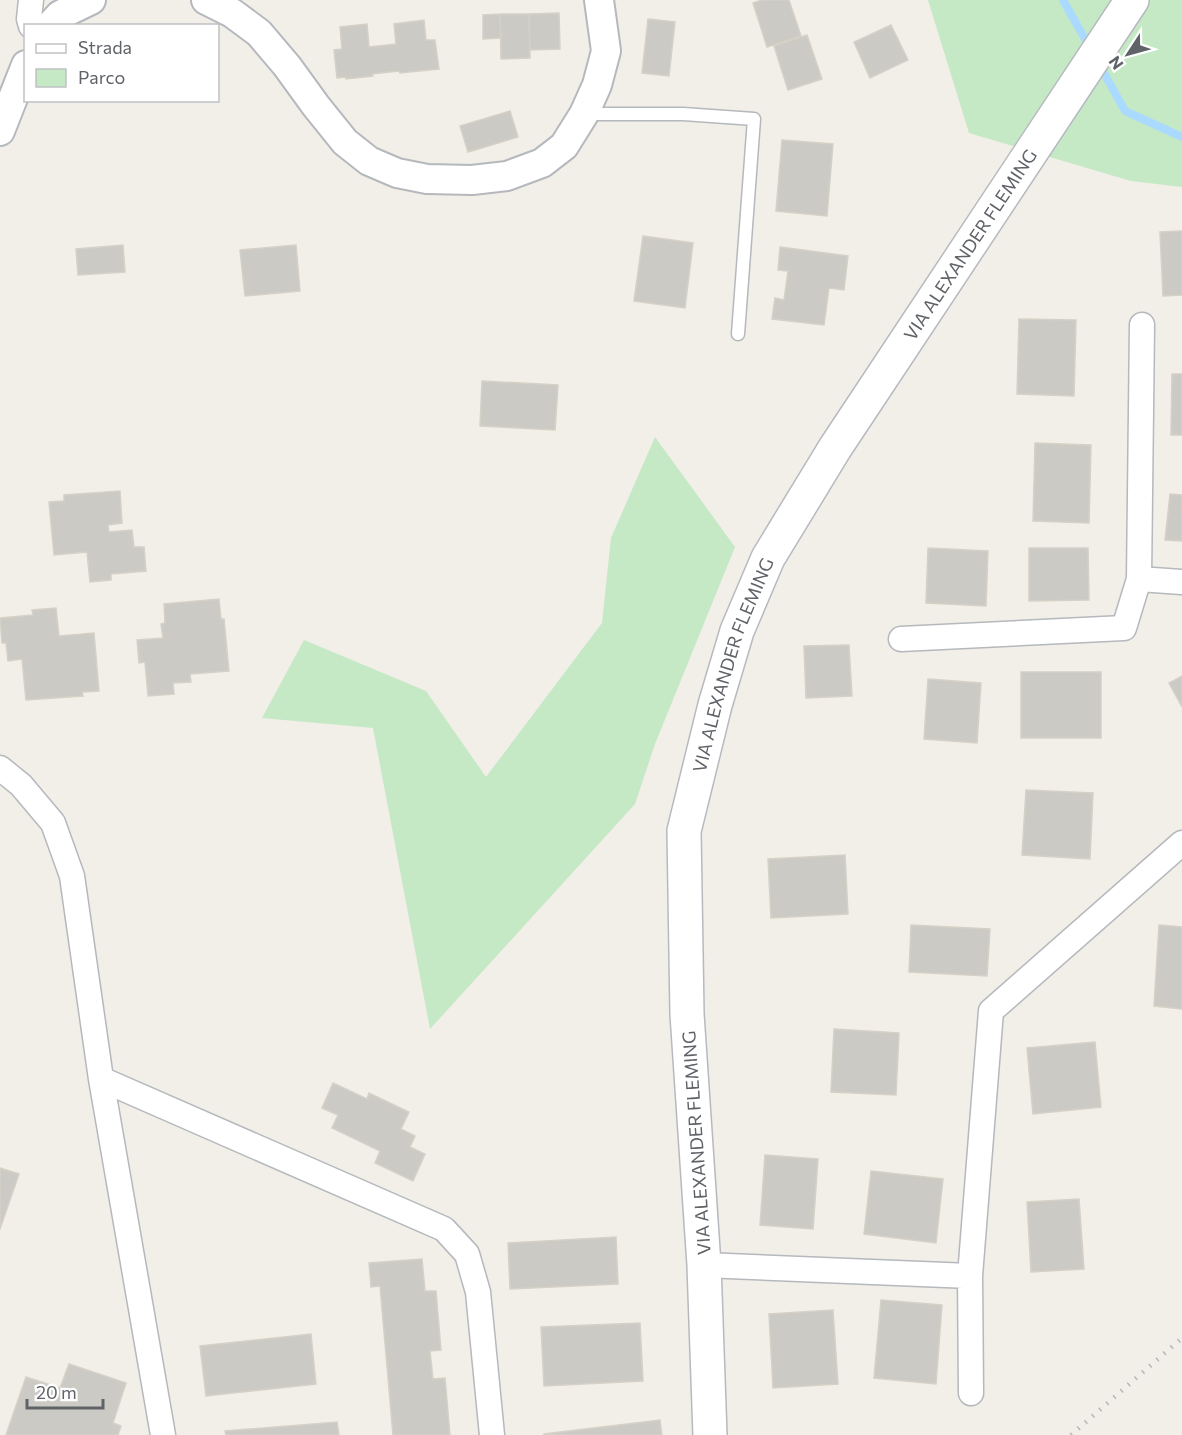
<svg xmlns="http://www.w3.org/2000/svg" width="1182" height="1435" font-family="Commissioner,sans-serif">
<rect width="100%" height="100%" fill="#f1efe8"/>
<!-- green -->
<path fill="#c5e8c5" d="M928,0H1182V187L1131,181L969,133Z
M655,437L735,547L655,744L635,804L430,1029L373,728L262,718L304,640L426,691L486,777L602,623L611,538Z"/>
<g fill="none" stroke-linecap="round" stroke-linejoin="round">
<!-- stream -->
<path stroke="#aadaff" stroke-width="8" d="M1063,0L1090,48
M1099,64L1125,111L1182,137"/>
</g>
<!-- building -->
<path fill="#cccac5" stroke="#d6d1c6" stroke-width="1.5" d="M762,0H789L801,36L767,47L753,3Z
M559,13L560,49L530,50L529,14Z
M500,14L501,38L483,39V15Z
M500,14H529L530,58L501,59Z
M648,19L675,22L669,76L642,73Z
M424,20L426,40H435L439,69L400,73L399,71L372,74L373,76L346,79V77L337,78L334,50L342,49L340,27L367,24L369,47L396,44L394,24Z
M891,25L908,60L870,78L854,42Z
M807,35L822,79L788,90L774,46Z
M510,111L518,137L468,152L460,126Z
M782,140L833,144L827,216L776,211Z
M1182,231V295L1163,296L1160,232Z
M643,236L693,243L685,308L634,301Z
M123,245L125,272L78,275L76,249Z
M296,245L300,291L245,296L240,250Z
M780,247L848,256L844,290L829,288L824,325L772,319L775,298L784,300L788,271L778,270Z
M1019,319L1076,320L1074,396L1017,394Z
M1172,374H1182V435H1171Z
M482,381L558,385L555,430L480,426Z
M1035,443L1091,445L1089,523L1033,521Z
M120,491L122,523L108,525L109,532L132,530L134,547H144L146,571L111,574V580L90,582L87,552L54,555L49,502L64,501V495Z
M1170,494L1182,495V541L1165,540Z
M928,548L988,551L986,606L926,603Z
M1029,548H1088L1089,600L1029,601Z
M219,599L221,619H224L229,671L190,674L191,682L173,683L174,694L148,696L145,662L139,663L137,640L163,638L161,624L165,623L164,604Z
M56,608L59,636L94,633L99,691L82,692L83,696L26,700L22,659L8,661L6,643H2L0,618L33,615L32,610Z
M849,645L852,696L806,698L804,646Z
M1021,672H1101V738H1021Z
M1182,676V707L1169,683Z
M928,679L981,683L977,743L924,739Z
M1026,790L1093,793L1090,859L1022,855Z
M845,855L848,914L771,918L768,859Z
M911,925L990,929L987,976L909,972Z
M1159,925L1182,927V1009L1154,1006Z
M834,1029L899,1033L896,1095L831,1092Z
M1095,1042L1101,1107L1033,1114L1027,1048Z
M333,1083L367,1099L369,1093L409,1112L401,1129L415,1136L410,1147L425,1154L413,1181L375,1163L380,1151L332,1128L338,1115L322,1108Z
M765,1155L818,1159L813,1229L760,1225Z
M0,1168L19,1174L0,1229Z
M871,1171L943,1179L936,1243L864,1234Z
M1079,1199L1084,1269L1031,1272L1027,1202Z
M616,1237L618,1284L510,1289L508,1243Z
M422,1259L425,1291H436L441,1350L430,1351L433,1379L445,1378L450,1435H393L380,1286L371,1287L369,1263Z
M881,1300L942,1305L936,1384L874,1378Z
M833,1310L838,1384L773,1388L769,1314Z
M640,1323L643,1381L544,1386L541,1327Z
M311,1334L316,1384L206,1396L200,1346Z
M69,1364L126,1383L113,1423L121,1426L118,1435H6L26,1377L60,1388Z
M660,1420L662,1435H544V1434Z
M337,1422L339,1435H226L225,1431Z"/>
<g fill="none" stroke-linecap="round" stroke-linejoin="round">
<!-- service casing -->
<g stroke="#b5b8bc" stroke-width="15">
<path id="service" d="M585,114H683L754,119L738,334"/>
</g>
<!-- minor casing -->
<g stroke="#b5b8bc" stroke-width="27">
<path id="minor" d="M31,26L29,19L31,0
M1139,579L1182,582
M901,639L1124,628L1139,579L1142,325
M0,768L21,785L53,823L72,876L101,1079L163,1435
M101,1079L444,1229L467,1254L478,1292L492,1435
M704,1265L970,1276L991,1011L1182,843
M970,1276L971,1393"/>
</g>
<!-- tertiary casing -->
<g stroke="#b5b8bc" stroke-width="32">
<path id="tertiary" d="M206,0L232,13L259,33L287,66L316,106L345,142L369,161L397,173L427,179L472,180L507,176L542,163L564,146L584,114L597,85L606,51L599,0
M50,26L60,15L91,0
M0,131L26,65"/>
</g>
<!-- secondary casing -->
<g stroke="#b6babf" stroke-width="36">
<g id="secondary">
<path id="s1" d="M710,1435L704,1265L687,1014L684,831L715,705L737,631L768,558L835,448L1132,0"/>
</g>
</g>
<!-- service -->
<use href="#service" stroke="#fff" stroke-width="12"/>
<!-- minor -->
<use href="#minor" stroke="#fff" stroke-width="24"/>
<!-- tertiary -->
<use href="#tertiary" stroke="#fff" stroke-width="28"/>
<!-- secondary -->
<use href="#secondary" stroke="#fff" stroke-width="33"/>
<!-- rail -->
<path stroke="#b6b7b8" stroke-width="4.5" stroke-dasharray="1.5 8" stroke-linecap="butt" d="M1071,1435L1182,1338"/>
</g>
<g text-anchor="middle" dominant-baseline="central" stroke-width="4.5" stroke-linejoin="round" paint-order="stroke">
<!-- street labels -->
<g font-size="18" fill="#5f6368" stroke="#fff">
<text stroke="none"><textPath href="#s1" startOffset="1264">VIA ALEXANDER FLEMING</textPath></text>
<text stroke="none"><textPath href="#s1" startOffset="778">VIA ALEXANDER FLEMING</textPath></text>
<text transform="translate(696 1143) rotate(-94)">VIA ALEXANDER FLEMING</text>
</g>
</g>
<!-- legend -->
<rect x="24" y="24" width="195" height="78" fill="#ffffff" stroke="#bfc1c3" stroke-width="1.5"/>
<rect x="36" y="44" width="30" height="9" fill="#ffffff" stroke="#bfc1c3" stroke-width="1.5"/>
<text x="78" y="54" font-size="18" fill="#5f6368">Strada</text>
<rect x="36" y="69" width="30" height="18" fill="#c5e8c5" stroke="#bfc1c3" stroke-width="1.5"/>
<text x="78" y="84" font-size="18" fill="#5f6368">Parco</text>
<!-- north arrow -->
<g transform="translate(1128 54) rotate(234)" stroke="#ffffff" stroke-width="4.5" paint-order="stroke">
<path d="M0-4.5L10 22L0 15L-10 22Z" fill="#5f6368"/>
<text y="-9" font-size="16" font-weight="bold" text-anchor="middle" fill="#5f6368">N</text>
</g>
<!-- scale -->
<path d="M27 1399v9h76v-9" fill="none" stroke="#5f6368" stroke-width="3"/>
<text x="36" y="1399" font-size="18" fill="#5f6368" stroke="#ffffff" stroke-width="4.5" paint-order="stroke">20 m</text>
</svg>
